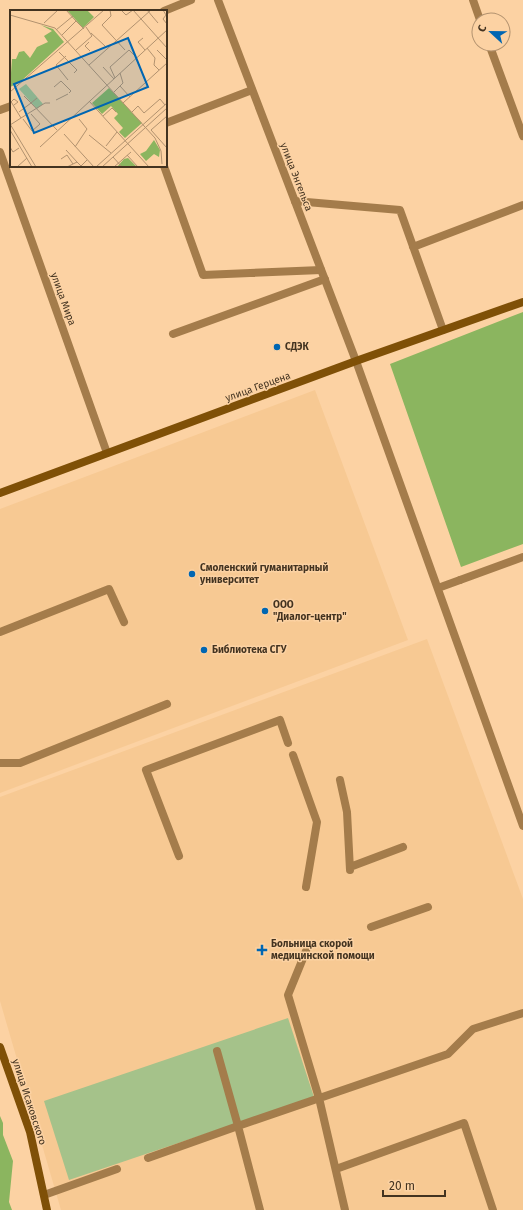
<svg xmlns="http://www.w3.org/2000/svg" width="523" height="1210" font-family="'Fira Sans',sans-serif">
<rect width="100%" height="100%" fill="#fcd2a3"/>
<!-- built -->
<path fill="#f7c993" d="M315,390L408,640L0,793V509Z
M427,639L523,899V1210H61L0,1001V797Z"/>
<!-- green -->
<path fill="#a5c28a" d="M288,1018L314,1097L69,1180L44,1101Z"/>
<!-- forest -->
<path fill="#8bb55f" d="M523,312V544L461,567L390,364Z
M0,1116L3,1123V1135L13,1161L9,1202L12,1210H0Z"/>
<g fill="none" stroke-linecap="round" stroke-linejoin="round">
<!-- lane -->
<path stroke="#a47c4b" stroke-width="8" d="M164,11L191,0
M0,110L11,106
M166,123L252,90
M164,166L203,275L321,270
M295,201L400,210L443,330
M413,247L523,205
M173,334L325,279
M356,361L523,826
M438,588L460,580
M0,632L109,589L124,622
M293,755L317,822L306,887
M0,763H20L167,704
M340,780L347,812L350,870
M179,856L146,770L280,720L288,743
M350,867L403,847
M371,927L428,907
M306,951L288,995L319,1098L345,1210
M217,1051L238,1126L448,1054L473,1029L523,1013
M148,1158L238,1126L260,1210
M336,1169L464,1123L493,1210
M44,1195L117,1169"/>
<!-- street -->
<path stroke="#a47c4b" stroke-width="8" d="M218,0L356,361
M473,0L480,20
M489,44L523,136
M0,152L107,453
M460,580L523,557"/>
<!-- secondary -->
<path stroke="#7f5007" stroke-width="8" d="M0,493L356,361L523,302
M0,1047L30,1132L47,1210"/>
</g>
<!-- markers -->
<g fill="#0066b2" stroke="#fcd2a3" stroke-width="1.5">
<circle cx="277" cy="347" r="4"/>
<circle cx="192" cy="574" r="4"/>
<circle cx="265" cy="611" r="4"/>
<circle cx="204" cy="650" r="4"/>
<path d="M260 944h4v4h4v4h-4v4h-4v-4h-4v-4h4z"/>
</g>
<g text-anchor="middle" dominant-baseline="central" stroke-width="3" stroke-linejoin="round" paint-order="stroke">
<!-- street labels -->
<g font-size="10" fill="#433320" stroke="#fcd2a3">
<text transform="translate(296 177) rotate(69)">улица Энгельса</text>
<text transform="translate(63 299) rotate(70)">улица Мира</text>
<text transform="translate(258 387) rotate(-20)">улица Герцена</text>
<text transform="translate(29 1102) rotate(72)">улица Исаковского</text>
</g>
<!-- poi labels -->
<g font-size="10" font-weight="bold" fill="#433320" stroke="#fcd2a3" text-anchor="start">
<text x="285" y="347">СДЭК</text>
<text x="200" y="568">Смоленский гуманитарный<tspan x="200" dy="12">университет</tspan></text>
<text x="273" y="605">ООО<tspan x="273" dy="12">"Диалог-центр"</tspan></text>
<text x="212" y="650">Библиотека СГУ</text>
<text x="271" y="944">Больница скорой<tspan x="271" dy="12">медицинской помощи</tspan></text>
</g>
</g>
<!-- overview -->
<g transform="translate(10 10)">
<rect width="157" height="157" fill="#fcd2a3"/>
<path d="M16,74L33,94L27,99L9,79Z" fill="#a5c28a"/>
<path d="M57,0H77L84,7L73,18ZM31,15L43,19L54,32L9,73L0,77L2,49H6L9,42L14,41L20,48L27,37L38,32L34,26L42,21ZM99,78L132,113L115,128L109,122L113,118L104,108L108,104L101,96L92,104L82,93ZM144,130L150,140L149,147L144,144L136,151L130,144L136,141ZM118,148L127,157H107L114,149Z" fill="#8bb55f"/>
<path fill="none" stroke="#b2926f" stroke-width="1" d="M56,0L66,11M100,0L101,6L92,15L115,40M111,0L116,5L123,0L157,38M137,0L148,13M153,0L156,5L153,9L157,14M0,5L45,18L145,128L151,141L152,154M34,13L48,0M46,20L63,6M81,23L95,36M52,25L66,11L74,19M133,28L128,32L135,40M79,32L75,36L80,41M137,38L145,48L144,55L149,60M66,40L82,26L76,17M147,40L157,50M49,42L67,60L64,63M56,46L46,55L58,70M79,55L141,0M93,57L104,69M105,68L100,57L119,40L127,48M110,76L120,87M44,77L51,71L61,81L59,83M0,82L94,0M104,82L113,73L110,63M27,88L21,93L47,120M0,90L11,108L0,115M46,90L58,84M79,91L139,157M1,92L4,89L8,92L4,95M113,93L157,53M9,102L21,93L14,86M122,102L128,96L134,103L150,89L155,95M93,106L102,98L106,102M11,108L35,93H40M13,109L22,121L30,114L21,104M0,114L26,157M0,120L22,157M54,124L84,157M79,125L101,143M96,136L107,122M0,137L3,142L9,138M30,137L157,20M65,137L77,119L69,109M157,138L141,120L157,106M56,140L67,152M117,145L128,157M103,147L112,157M51,149L57,145L63,154L57,157M63,154L67,152L71,156L77,150M7,157L17,148M86,157L157,93M92,157L157,98M104,157L121,142"/>
<path fill="#0066b2" fill-opacity="0.15" stroke="#0066b2" stroke-width="2" d="M118,28L138,77L24,123L4,74Z"/>
<rect width="157" height="157" fill="none" stroke="#433320" stroke-width="2"/>
</g>
<!-- north arrow -->
<g transform="translate(491 32) rotate(292)"><circle r="19" fill="#fcd2a3" stroke="#b2926f"/>
<path d="M0-3L7 15L0 10L-7 15Z" fill="#0066b2"/>
<text y="-6" font-size="11" font-weight="bold" text-anchor="middle" fill="#433320">С</text>
</g>
<!-- scale -->
<path d="M383 1190v6h62v-6" fill="none" stroke="#433320" stroke-width="2"/>
<text x="389" y="1190" font-size="12" fill="#433320" stroke="#fcd2a3" stroke-width="3" paint-order="stroke">20 m</text>
</svg>
